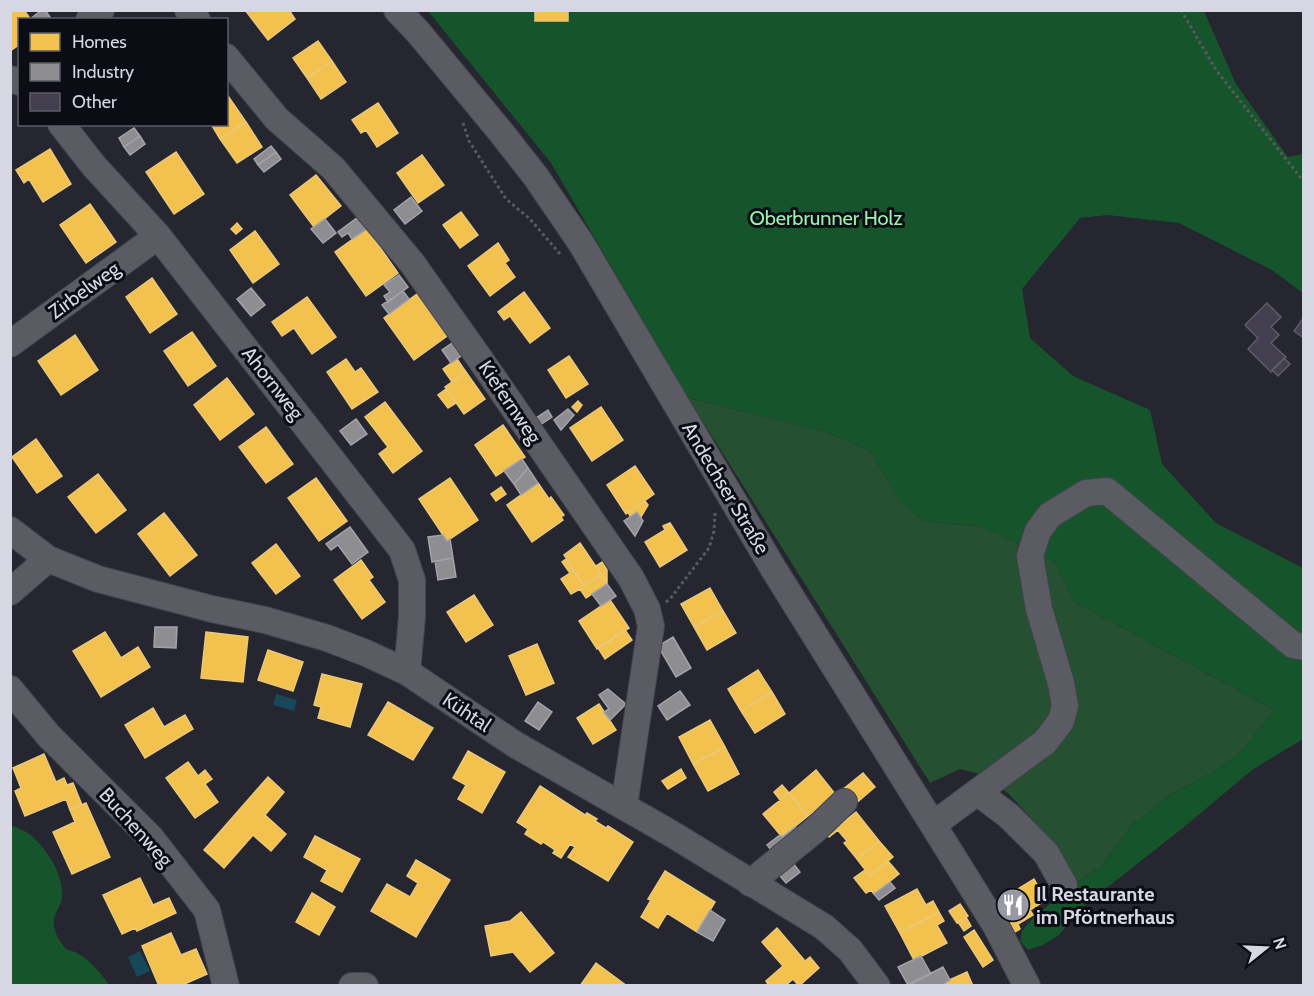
<svg xmlns="http://www.w3.org/2000/svg" width="1314" height="996" font-family="Cabin,sans-serif">
<rect width="100%" height="100%" fill="#25262f"/>
<!-- green -->
<path fill="#265032" d="M688,398L827,432L870,451L901,502L923,521L983,527L1055,562L1075,602L1275,710L1242,751L1222,767L1172,794L1132,825L1102,866L1073,885L1052,841L1009,794L983,775L960,769L930,783Z"/>
<!-- forest -->
<path fill="#16542c" d="M428,11H1204L1236,84L1288,157L1303,154V293L1272,270L1179,223L1107,215L1080,218L1022,289L1030,338L1073,376L1150,410L1162,464L1216,523L1303,568V739L1252,770L1184,827L1081,908L1059,935L1043,945L1028,950L1020,941L1022,931L1033,918L1073,885L1102,866L1132,825L1172,794L1222,767L1242,751L1275,710L1075,602L1055,562L983,527L923,521L901,503L870,451L827,432L688,398L551,163Z
M11,825C16,828 22,829 28,833C46,847 64,874 62,898C61,906 54,913 54,921C52,930 61,944 67,950C84,952 100,972 109,985H11Z"/>
<!-- water -->
<path fill="#174758" d="M276,694L297,700L294,711L273,705Z
M140,951L150,971L137,977L128,957Z"/>
<!-- homes -->
<path fill="#f2c14e" stroke="#eac87b" stroke-width="1.5" d="M10,10H24L31,20H20V44L10,51Z
M245,10H289L295,19L268,40Z
M535,10H568V21H535Z
M318,41L332,61L307,78L293,58Z
M332,61L346,82L321,99L307,78Z
M228,96L246,122L220,139L211,124H226Z
M378,103L398,133L377,147L366,130L361,133L352,120Z
M246,122L262,147L237,163L220,139Z
M50,149L71,184L43,202L29,179L24,183L16,170Z
M176,152L204,194L174,214L146,172Z
M422,155L444,185L418,203L397,173Z
M316,175L341,206L314,227L290,195Z
M90,204L116,242L86,263L60,225Z
M461,212L478,235L460,248L443,225Z
M237,223L242,229L236,234L231,229Z
M367,229L398,273L366,296L335,252Z
M255,231L279,264L253,283L230,250Z
M498,243L509,260L505,263L515,277L490,296L468,266Z
M152,278L177,314L150,333L126,297Z
M524,292L550,328L530,343L510,316L504,320L498,312Z
M417,294L447,336L414,360L384,318Z
M307,297L336,337L312,354L294,328L282,336L272,322Z
M192,332L216,366L188,386L164,351Z
M75,335L98,370L61,395L38,361Z
M569,356L588,384L566,398L548,370Z
M346,359L355,372L361,368L378,392L352,409L327,372Z
M457,359L466,372L452,382L443,369Z
M466,372L485,399L464,414L445,387Z
M227,378L254,414L220,440L194,405Z
M446,389L456,403L448,408L438,395Z
M578,401L582,405L577,412L572,407Z
M385,402L422,451L393,473L379,454L388,447L365,417Z
M601,407L623,440L592,461L570,428Z
M503,425L525,457L496,476L475,445Z
M266,427L293,464L266,483L239,447Z
M36,439L62,476L37,493L12,457Z
M635,466L654,494L626,514L607,485Z
M98,474L126,510L96,533L68,497Z
M316,478L347,521L319,541L288,498Z
M450,478L478,520L447,541L419,499Z
M538,483L549,499L551,497L564,515L561,517L563,520L532,542L507,505Z
M501,487L506,494L496,501L491,494Z
M645,501L648,505L641,517L637,512L630,516L628,512Z
M164,513L197,555L170,576L138,534Z
M670,523L687,550L660,567L645,542L665,530L663,526Z
M580,543L601,574L584,586L564,555Z
M276,544L300,576L276,594L252,563Z
M566,559L584,586L601,574L607,584L586,598L580,589L571,594L561,579L570,573L562,562Z
M361,560L373,577L369,580L385,602L362,619L334,580Z
M602,562L607,570V584L596,566Z
M710,588L723,611L694,627L681,604Z
M474,595L493,625L466,642L447,612Z
M610,600L629,628L597,649L579,621Z
M723,611L736,633L707,650L694,627Z
M625,630L632,640L605,659L598,648Z
M105,632L121,658L138,647L150,667L101,697L73,651Z
M206,632L248,637L243,682L201,678Z
M537,644L554,683L526,695L509,656Z
M268,650L303,662L293,691L258,680Z
M758,670L772,692L741,711L728,689Z
M322,674L362,684L350,727L318,718L321,707L314,705Z
M772,692L785,714L755,733L741,711Z
M388,702L433,728L413,760L368,735Z
M599,704L616,730L593,744L577,718Z
M153,708L164,727L185,715L193,729L145,758L125,725Z
M710,720L725,747L693,764L679,737Z
M725,747L739,774L708,791L693,764Z
M468,751L505,772L482,813L458,799L466,785L453,778Z
M44,754L56,782L64,778L67,785L73,783L82,805L70,810L66,799L25,816L15,791L21,788L13,768Z
M188,762L198,776L205,770L212,779L205,784L218,802L195,818L166,778Z
M681,769L686,778L668,789L662,781Z
M816,770L835,794L808,816L789,793Z
M863,773L875,787L854,805L842,790Z
M268,777L284,792L265,815L286,834L271,851L253,835L224,868L204,850Z
M782,785L789,793L780,800L774,792Z
M540,786L585,815L587,813L597,819L595,821L606,828L608,826L633,842L608,881L568,857L575,847L570,844L561,858L553,853L555,850L543,842L541,844L525,834L528,829L517,822Z
M789,793L808,816L782,837L763,814Z
M86,803L110,857L72,874L53,832L75,822L70,810Z
M856,812L879,841L857,859L844,843L847,841L836,828Z
M837,818L841,824L836,828L838,830L829,837L823,830Z
M315,836L360,859L342,892L321,881L327,870L304,857Z
M879,841L893,857L870,876L857,859Z
M416,860L450,880L416,937L371,911L387,884L410,897L418,883L407,876Z
M888,861L899,874L874,894L871,890L866,893L854,878L865,870L870,876Z
M665,871L715,902L697,932L667,913L658,928L641,917L651,900L648,899Z
M140,878L153,905L169,898L176,913L137,931L135,928L122,934L103,895Z
M1034,879L1046,900L1030,910L1033,915L1018,924L1020,929L1015,932L997,902Z
M917,889L926,905L933,901L939,912L900,933L885,906Z
M312,893L335,907L319,935L296,922Z
M960,904L968,916L957,923L949,911Z
M521,912L554,953L530,972L513,952L491,956L485,926L510,921Z
M939,912L944,921L937,925L947,943L914,960L900,933Z
M966,917L971,926L964,931L958,922Z
M777,928L805,961L810,957L819,968L799,986L793,979L785,986H769L766,981L783,966L762,942Z
M974,930L993,960L983,967L964,937Z
M171,933L181,955L196,949L207,974L180,986H159L142,946Z
M596,963L627,986H580Z
M967,972L973,986H941L940,984Z"/>
<!-- industry -->
<path fill="#8d8d92" stroke="#a3a3aa" stroke-width="1.5" d="M42,10H45L52,20L30,19Z
M134,128L140,136L124,147L119,138Z
M140,136L145,144L130,155L124,147Z
M271,146L276,152L258,165L254,159Z
M276,152L281,159L264,172L258,165Z
M411,197L422,211L405,224L394,210Z
M358,217L367,229L352,239L348,233L342,237L338,232Z
M325,219L336,233L323,243L311,229Z
M399,275L408,287L388,302L384,296L390,292L384,285Z
M251,288L265,305L251,316L237,299Z
M403,291L409,299L389,314L382,305Z
M455,341L464,354L451,363L442,350Z
M568,409L574,415L561,430L554,420Z
M548,410L552,417L540,425L536,418Z
M356,419L367,434L351,445L340,431Z
M522,459L528,468L514,484L504,471Z
M528,468L538,483L521,495L514,484Z
M637,512L643,521L635,536L624,521Z
M350,527L368,552L352,564L338,545L331,550L326,544Z
M443,535L447,541L450,539L453,558L432,562L428,537Z
M453,558L456,577L438,580L435,561Z
M607,584L616,596L601,606L592,594Z
M155,627H177L176,648L154,647Z
M673,637L691,668L676,677L658,646Z
M608,689L626,704L610,720L604,712L609,709L599,695Z
M680,691L690,705L667,720L658,706Z
M538,702L552,712L539,730L525,721Z
M795,827L801,834L775,855L767,845L780,835L782,837Z
M789,858L800,872L786,883L775,870Z
M890,882L895,888L879,900L874,894Z
M710,910L725,920L713,941L697,932Z
M921,956L931,974L908,985L898,967Z
M943,967L950,980L941,986L908,985Z"/>
<!-- building -->
<path fill="#433f4f" stroke="#5d5c64" stroke-width="1.5" d="M1267,303L1281,317L1271,327L1279,335L1271,343L1286,357L1271,372L1248,349L1258,338L1245,325Z
M1304,317V338L1294,331Z
M1284,358L1290,364L1278,376L1272,370Z"/>
<g fill="none" stroke-linecap="round" stroke-linejoin="round">
<!-- minor casing -->
<g stroke="#43444c" stroke-width="28">
<path id="minor" d="M188,10L197,20
M397,10L418,32L500,131L536,177L581,243L773,568L996,926L1027,986
M89,20L101,10
M226,57L277,119L333,168L412,263L480,359L631,578L647,609L651,626L624,806
M10,79L20,82
M61,124L94,166L158,236L402,550L412,580V617L407,672
M10,344L158,236
M10,530L48,559L98,579L212,609L265,620L327,638L366,653L407,672L516,745L672,834L824,927L850,950L877,986
M10,592L48,559
M10,689L48,735L151,838L207,910L226,986
M977,792L1009,816L1046,853L1064,885
M934,824L1045,742L1061,721L1065,706L1061,683L1039,609L1030,556L1038,531L1050,515L1086,493L1107,491L1293,645L1304,647
M750,883L815,830L844,802
M352,986H365"/>
</g>
<!-- path -->
<path stroke="#595960" stroke-width="3" stroke-dasharray="3 3" stroke-linecap="butt" d="M1181,10L1216,70L1304,182
M463,123L469,141L506,199L530,219L560,254
M666,602L670,599L709,548L714,531L715,513"/>
<!-- minor -->
<use href="#minor" stroke="#5b5b63" stroke-width="26"/>
</g>
<!-- icons -->
<defs>
<g id="restaurant-disc" transform="scale(1.725)"><circle r="9.5" fill="#9899a4" stroke="#0c0c14"/><path d="M-5-6h1v4h1v-4h1v4h1v-4h1v5L-1.5 .5V6h-2V.5L-5-1ZM5-6V6H3V1.5H1.5Q1.5-4 5-6Z" fill="#fff"/></g>
</defs>
<g fill-rule="evenodd">
<use href="#restaurant-disc" x="1013" y="905"/>
</g>
<g text-anchor="middle" dominant-baseline="central" stroke-width="6" stroke-linejoin="round" paint-order="stroke">
<!-- park labels -->
<g font-size="20" fill="#97f3ac" stroke="#0c0c14">
<text x="826" y="218">Oberbrunner Holz</text>
</g>
<!-- street labels -->
<g font-size="20" fill="#d6d7e3" stroke="#0c0c14">
<text transform="translate(84 290) rotate(-36)">Zirbelweg</text>
<text transform="translate(273 383) rotate(52)">Ahornweg</text>
<text transform="translate(510 402) rotate(56)">Kiefernweg</text>
<text transform="translate(726 488) rotate(59)">Andechser Straße</text>
<text transform="translate(467 712) rotate(34)">Kühtal</text>
<text transform="translate(136 827) rotate(48)">Buchenweg</text>
</g>
<!-- poi labels -->
<g font-size="20" font-weight="bold" fill="#d6d7e3" stroke="#0c0c14" text-anchor="start">
<text x="1036" y="894">Il Restaurante<tspan x="1036" dy="23">im Pförtnerhaus</tspan></text>
</g>
</g>
<!-- border -->
<rect width="1314" height="996" fill="none" stroke="#d6d7e3" stroke-width="24"/>
<!-- legend -->
<rect x="18" y="18" width="210" height="108" fill="#0c0c14" stroke="#5d5d67" stroke-width="1.5"/>
<rect x="30" y="33" width="30" height="18" fill="#f2c14e" stroke="#5d5d67" stroke-width="1.5"/>
<text x="72" y="48" font-size="18" fill="#d6d7e3">Homes</text>
<rect x="30" y="63" width="30" height="18" fill="#8d8d92" stroke="#5d5d67" stroke-width="1.5"/>
<text x="72" y="78" font-size="18" fill="#d6d7e3">Industry</text>
<rect x="30" y="93" width="30" height="18" fill="#433f4f" stroke="#5d5d67" stroke-width="1.5"/>
<text x="72" y="108" font-size="18" fill="#d6d7e3">Other</text>
<!-- north arrow -->
<g transform="translate(1266 948) rotate(72)" stroke="#0c0c14" stroke-width="4.5" paint-order="stroke">
<path d="M0-4.5L10 22L0 15L-10 22Z" fill="#d6d7e3"/>
<text y="-9" font-size="16" font-weight="bold" text-anchor="middle" fill="#d6d7e3">N</text>
</g>
</svg>
